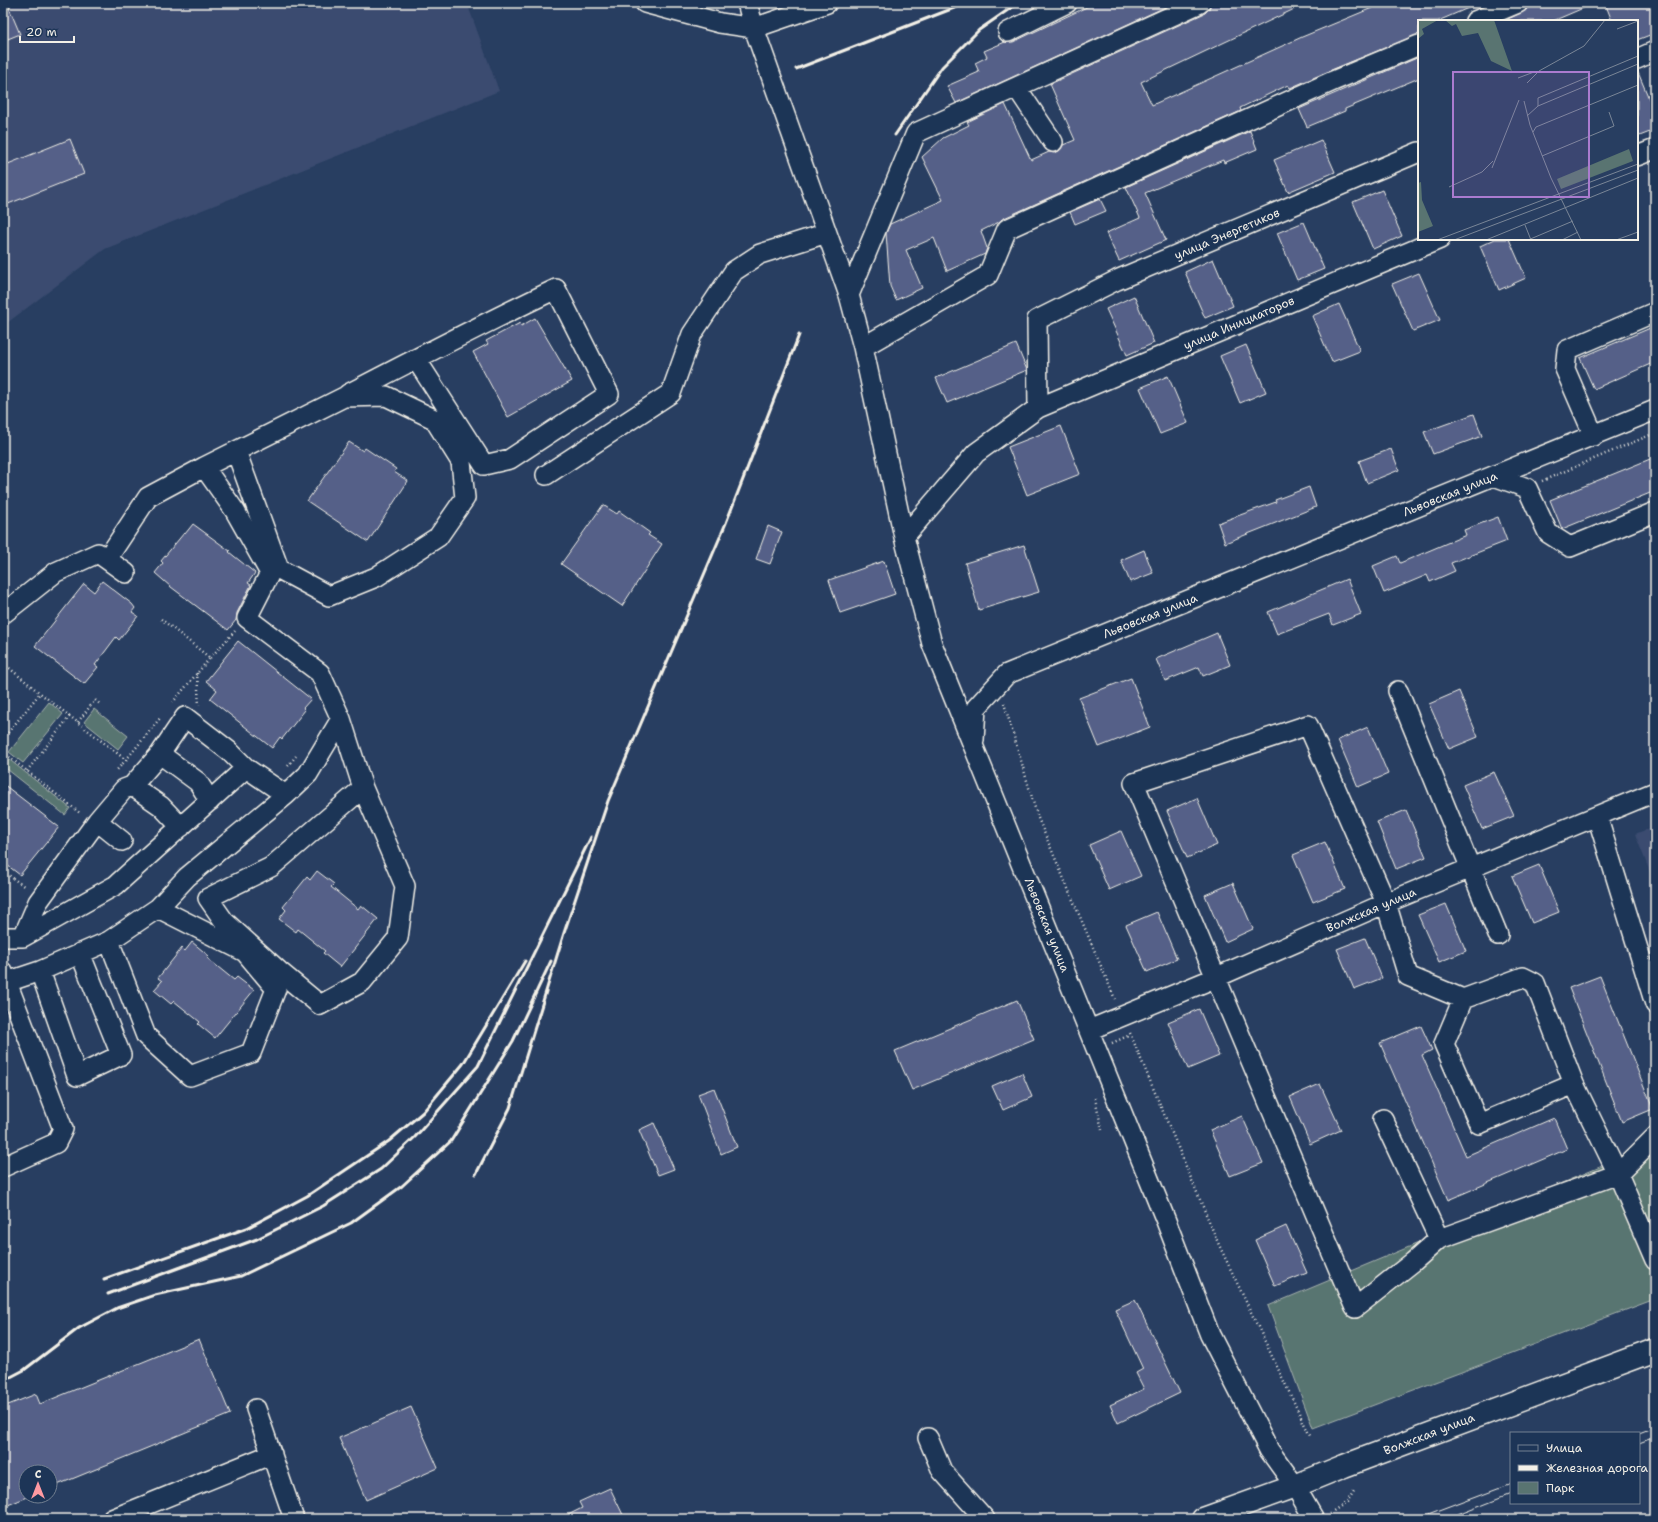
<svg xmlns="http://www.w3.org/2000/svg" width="1658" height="1522" font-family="'Shantell Sans',sans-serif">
<rect width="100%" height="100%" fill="#283e61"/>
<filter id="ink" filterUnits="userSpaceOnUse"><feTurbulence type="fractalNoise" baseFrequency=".025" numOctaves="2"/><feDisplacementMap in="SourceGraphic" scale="8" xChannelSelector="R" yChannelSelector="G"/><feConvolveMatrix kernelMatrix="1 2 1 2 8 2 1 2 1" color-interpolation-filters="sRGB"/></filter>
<g filter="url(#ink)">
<!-- built -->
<path fill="#3a4b6f" d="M3,3H467L499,91L105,249L3,326Z
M1655,826V885L1635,834Z"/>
<!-- green -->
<path fill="#597471" stroke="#a6b2ac" d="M49,702L63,714L23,763L9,752Z
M94,709L128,736L118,749L84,722Z
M6,757L70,808L65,815L3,766V760Z
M1655,1144V1299L1313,1428L1268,1306Z"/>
<!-- building -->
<path fill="#556188" stroke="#f4f1e8" d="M3,3H7L20,34L3,41Z
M1095,3H1174L956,103L947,86L979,72L975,63L987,57L984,51L1005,42H1013Z
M1211,3H1307L1141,82L1152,105L1302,37L1384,3H1480L1438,21H1419V34L1329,71L1290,88L1288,85L1240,108L1241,111L1002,219L999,222L981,231L987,248L985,254L947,271L934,238L906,250L922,288L896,300L890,286L886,233L890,224L943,200L922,157L943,138L969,125L967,122L1005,104L1031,160L1049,152L1054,153L1059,151L1063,145L1075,140L1050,84L1205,13L1209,9Z
M1529,3H1595L1553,21H1509L1508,19L1526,10Z
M1605,3H1655V33L1637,40V21H1612Z
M1419,57V78L1345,109V111L1307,127L1299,109Z
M1637,70L1655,113V130L1637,137Z
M1250,131L1257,149L1224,163L1223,160L1145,193L1166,240L1119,261L1106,233L1140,218L1126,187Z
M70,139L84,174L3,206V166Z
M1321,140L1335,172L1288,192L1274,160Z
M1382,190L1402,236L1373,249L1353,202Z
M1100,199L1106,211L1075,224L1070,212Z
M1304,222L1324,269L1297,280L1277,233Z
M1495,239H1509L1526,278L1499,290L1480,246Z
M1213,259L1233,306L1205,318L1185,272Z
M1419,273L1440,320L1413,331L1392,284Z
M1134,296L1154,343L1127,355L1106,309Z
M1339,304L1360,351L1332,362L1312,316Z
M535,318L572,381L508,417L473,352L488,344L486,341L520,323L521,326Z
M1655,326V362L1594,389L1580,358Z
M1016,344L1027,370L947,403L936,378Z
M1246,345L1266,392L1240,403L1220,356Z
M1168,376L1188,423L1160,434L1140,388Z
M1474,414L1482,436L1433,454L1424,432Z
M1061,426L1080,474L1027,495L1008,447Z
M349,442L363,451L365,448L396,469L394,472L408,481L368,542L307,501Z
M1391,449L1399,470L1367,483L1359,461Z
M1655,457V491L1562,529L1550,500Z
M1309,487L1316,507L1225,543L1218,523L1276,502L1275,500Z
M603,505L617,514L619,511L650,533L648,535L662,544L622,606L561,564Z
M1498,517L1507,541L1451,563L1455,571L1430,582L1427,575L1384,593L1373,566L1397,556L1400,563L1466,535L1464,530Z
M193,524L230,551L229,552L255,573L248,583L251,585L237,613L236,620L228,630L171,587L155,573L163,563L161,561L184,533L185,534Z
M768,526L782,532L770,564L756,559Z
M1024,545L1039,592L979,610L965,563Z
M1144,550L1153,573L1130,582L1121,560Z
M884,561L895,594L840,613L829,580Z
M1347,579L1361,614L1333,625L1329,614L1277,634L1268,612Z
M102,581L132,604L135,608L132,612L138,616L119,640L116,637L95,665L98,667L84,684L35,646L84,584L94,592Z
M1217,633L1230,665L1203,676L1199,667L1165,681L1156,659Z
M238,641L311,699L303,708L305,710L282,739L280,737L272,748L210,699L217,690L206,681Z
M1131,678L1150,727L1099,747L1079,698Z
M1459,691L1478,737L1449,749L1429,704Z
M1368,727L1388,774L1358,787L1338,740Z
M1494,772L1514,816L1482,829L1463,785Z
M3,784L59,827L20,875L3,862Z
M1197,798L1217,845L1187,858L1167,811Z
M1406,810L1426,857L1396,869L1377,822Z
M1121,831L1141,876L1109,890L1089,845Z
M1325,842L1345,889L1313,902L1293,855Z
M1539,865L1559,912L1532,923L1512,876Z
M317,871L334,884L331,887L358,909L361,905L378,919L340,967L323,953L325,951L298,929L296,932L279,919L286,910L283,907L307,877L310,880Z
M1233,883L1253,929L1225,942L1205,895Z
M1446,904L1466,951L1439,962L1418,915Z
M1157,912L1177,959L1147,972L1126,925Z
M1365,938L1382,978L1354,989L1337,949Z
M192,942L209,956L207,958L234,980L237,977L254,990L215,1038L198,1024L200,1022L174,1001L171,1004L154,990L162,981L158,978L182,948L185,951Z
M1600,976L1653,1109L1622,1122L1569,988Z
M1017,1000L1034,1039L912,1090L895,1051Z
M1199,1009L1219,1056L1188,1069L1168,1022Z
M1421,1026L1432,1050L1422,1055L1466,1156L1554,1118L1567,1149L1448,1200L1380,1043Z
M1022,1073L1032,1097L1003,1110L992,1086Z
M1320,1084L1341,1130L1310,1144L1290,1097Z
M714,1088L737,1147L721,1154L698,1094Z
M1242,1116L1263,1163L1230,1176L1210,1130Z
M654,1123L674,1169L658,1175L639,1130Z
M1286,1226L1307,1273L1275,1286L1255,1240Z
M1135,1300L1180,1393L1118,1423L1110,1405L1144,1389L1136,1373L1143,1369L1115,1309Z
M199,1339L230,1414L50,1488V1472H26V1496H30L3,1507V1407L36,1394L40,1404Z
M411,1407L438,1468L366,1500L339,1438Z
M610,1488L625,1519H560L582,1508L579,1502Z"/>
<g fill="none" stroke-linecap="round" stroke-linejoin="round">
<!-- minor casing -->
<g stroke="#f4f1e8" stroke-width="22">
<path id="minor" d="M645,3L720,23L754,28L827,3
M747,3L754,28L849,295L863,347L904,537L932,644L1166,1221L1210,1335L1269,1450L1295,1486L1314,1519
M1475,21L1518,3
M1008,32L1067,3
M1637,59L1655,51
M1017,88L1053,142
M1637,156L1655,149
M849,295L916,133L1200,3
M863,347L988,275L1007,229L1333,81L1419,45
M348,394C417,358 486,322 556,289L609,394L510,459L484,465L416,359
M1038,408L1440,239
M1594,436L1565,369L1567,350L1655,312
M204,467L344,397L386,396L434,419L461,462L465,498L438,537L376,577L329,596L279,569L236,451
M546,475L671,393L692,334L734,271L760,254L827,233
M1494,476L1527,488L1548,533L1570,547L1655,512
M904,537L976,453L1038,408L1037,320L1117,280L1419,152
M107,559L148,497L204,467L235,511L270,573L247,618L320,673L341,719L308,774L286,795L246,768L229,751L185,717L160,754
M3,614L56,572L98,553L126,573
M1398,691L1498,935
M341,719L363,788L405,886L398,938L362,982L320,1005L279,971L224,921L208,898L271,867L363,788
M974,740L976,708L1007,674L1655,410
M132,786L160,754L198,782L210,801
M1597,816L1655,1004
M97,821L124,789L132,786L161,806L181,827
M3,937H23L116,885L246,768
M23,937L38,902L97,821L122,841
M109,941L146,1036L190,1076L251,1053L276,989L245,952L158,908
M40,971L77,1076L121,1055L80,953
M3,972L63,1129L56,1143L3,1167
M7,982L40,971L109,941L158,908L187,877L286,795
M1463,999L1444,1044L1479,1124L1574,1084
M1089,1030L1217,977L1386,903L1655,792
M1383,1119L1439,1239
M1655,1137L1618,1174L1574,1084L1535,983L1523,977L1463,999L1408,976L1386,903L1308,725L1134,783L1355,1308L1413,1262L1439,1239L1618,1174L1655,1260
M256,1409L294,1519
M928,1438L942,1471L985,1519
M112,1519L272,1454"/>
</g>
<!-- major casing -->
<g stroke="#f4f1e8" stroke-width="25">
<path id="major" d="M1203,1519L1295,1486L1344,1466L1655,1350"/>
</g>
<!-- path -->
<path stroke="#f4f1e8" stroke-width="2.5" stroke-dasharray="1 3" stroke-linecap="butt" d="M1542,481L1655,433
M161,619L210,658L173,702
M210,658L235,631
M3,663L40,693
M197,673L199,705
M1004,703L1038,818L1115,999
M78,722L95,700L101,705
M3,739L40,693L126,760L116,771
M3,752L81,814
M126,760L161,717
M288,766L296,756
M27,771L70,716
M3,871L25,887
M1130,1033L1219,1245L1311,1438
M1112,1043L1130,1035
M1095,1098L1102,1130
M1330,1513L1347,1502L1354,1491"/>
<!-- minor -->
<use href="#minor" stroke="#1d3557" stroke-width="19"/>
<!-- major -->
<use href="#major" stroke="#1d3557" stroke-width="22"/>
<!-- tram -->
<path stroke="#f4f1e8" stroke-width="1" d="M1639,1434L1655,1428
M1639,1444L1655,1438
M1416,1519L1511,1483
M1445,1519L1511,1493"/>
<!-- rail -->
<path stroke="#f4f1e8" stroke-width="3" d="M796,69L967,3
M895,135L942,67L979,30L1018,3
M476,1174L510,1108L564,933L608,801L726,523L799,335
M104,1279L247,1228L307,1196L389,1141L423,1112L463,1064L525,961
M108,1294L257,1239L323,1206L381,1169L415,1137L478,1066L591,837
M3,1381L24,1370L79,1328L117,1308L155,1295L241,1276L351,1223L402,1186L451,1141L513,1041L551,961"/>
</g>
</g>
<g text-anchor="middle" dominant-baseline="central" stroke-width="4" stroke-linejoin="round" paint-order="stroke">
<!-- street labels -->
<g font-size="12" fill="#f4f1e8" stroke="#1d3557">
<text transform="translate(1227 234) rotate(-23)">улица Энергетиков</text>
<text transform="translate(1239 323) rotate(-23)">улица Инициаторов</text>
<text transform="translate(1450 494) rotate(-22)">Львовская улица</text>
<text transform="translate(1150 616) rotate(-22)">Львовская улица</text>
<text transform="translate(1371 910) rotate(-23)">Волжская улица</text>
<text transform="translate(1047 925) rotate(68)">Львовская улица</text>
<text transform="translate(1429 1434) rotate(-21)">Волжская улица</text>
</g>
</g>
<!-- overview -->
<g transform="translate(1418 20)">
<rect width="220" height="220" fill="#283e61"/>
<path d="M0,0H20L4,9L6,14L0,19ZM27,0H76L94,51L73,41L60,13L44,16L38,4L34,6ZM211,129L215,141L143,169L139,159ZM3,162L4,180L15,206L0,212V163Z" fill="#597471"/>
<path fill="none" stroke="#7a8697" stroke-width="1" d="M199,9L220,1M100,58L116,52M109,63L121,51L166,26L187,0M106,81L112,105L133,158L163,220M120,86L220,44M109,96L120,86V78L220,36M115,112L118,107L220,65M124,136L196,106L191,92M74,148L101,80M31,167L64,152L75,141M107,205L113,220M19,220L220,144M36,220L220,150M68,220L220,158M110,220L155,201M144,220L160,212M198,220L220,212"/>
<path fill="#ab7bcf" fill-opacity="0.15" stroke="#ab7bcf" stroke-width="2" d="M35,52H171V177H35Z"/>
<rect width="220" height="220" fill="none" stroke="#f4f1e8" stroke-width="2"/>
</g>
<!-- margin -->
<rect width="1658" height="1522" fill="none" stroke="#1d3557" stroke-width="16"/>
<rect x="8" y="8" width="1642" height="1506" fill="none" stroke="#f4f1e8" stroke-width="1.5" filter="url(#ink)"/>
<!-- legend -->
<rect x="1510" y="1432" width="130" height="72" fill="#1d3557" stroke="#738091"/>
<rect x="1518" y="1445" width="20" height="6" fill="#1d3557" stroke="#738091"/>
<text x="1546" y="1452" font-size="12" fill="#f4f1e8">Улица</text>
<rect x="1518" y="1465" width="20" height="6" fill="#f4f1e8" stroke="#738091"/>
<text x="1546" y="1472" font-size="12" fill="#f4f1e8">Железная дорога</text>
<rect x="1518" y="1482" width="20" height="12" fill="#597471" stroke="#738091"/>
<text x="1546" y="1492" font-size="12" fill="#f4f1e8">Парк</text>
<!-- north arrow -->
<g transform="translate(38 1484)"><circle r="19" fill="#1d3557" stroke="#738091"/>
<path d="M0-3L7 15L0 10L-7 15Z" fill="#ff9aa2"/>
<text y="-6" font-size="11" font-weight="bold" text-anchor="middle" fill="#f4f1e8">С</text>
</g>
<!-- scale -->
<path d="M20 36v6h54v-6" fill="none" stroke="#f4f1e8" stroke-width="2"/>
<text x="26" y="36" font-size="12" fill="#f4f1e8" stroke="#1d3557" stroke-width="3" paint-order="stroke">20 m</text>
</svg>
